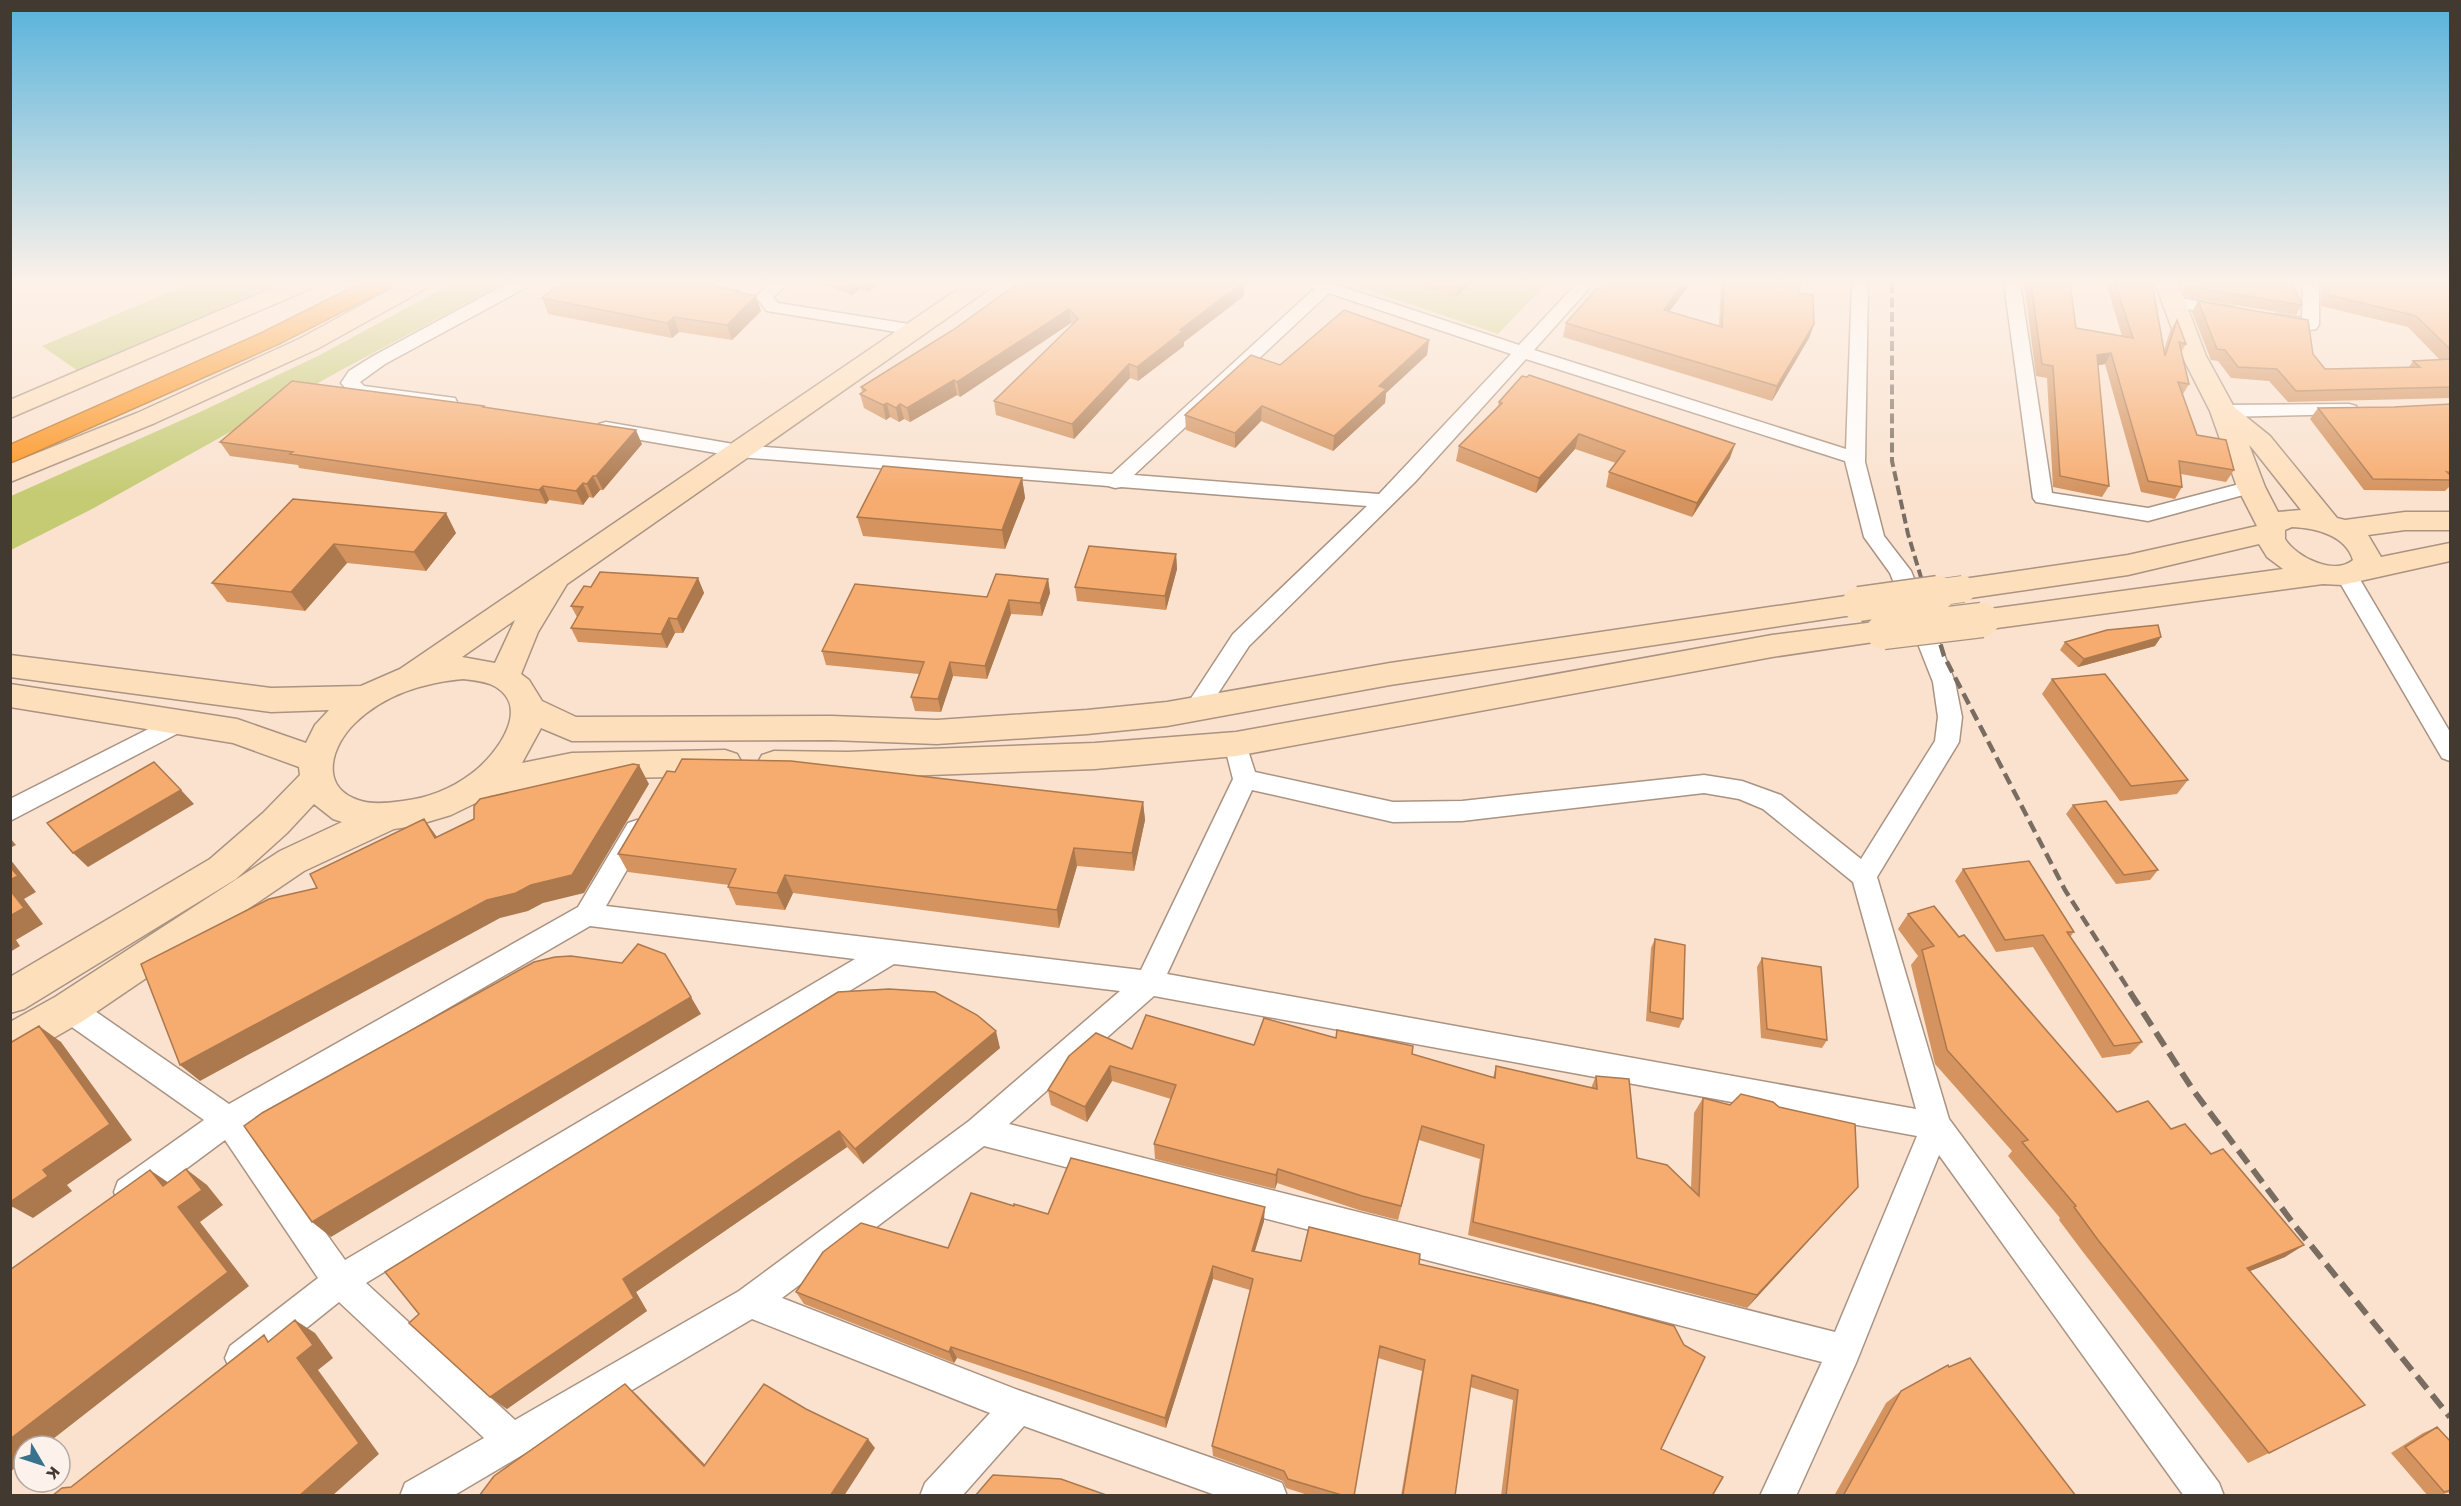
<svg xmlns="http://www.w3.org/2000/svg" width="2461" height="1506" font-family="'Work Sans',sans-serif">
<rect width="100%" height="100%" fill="#fae2cf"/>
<!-- green -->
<path fill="#c4cb73" d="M191,283H277L78,371L42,346Z
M453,283H505L343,369L92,509L11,550V496L200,412L318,356Z
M1348,283H1547L1498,334Z"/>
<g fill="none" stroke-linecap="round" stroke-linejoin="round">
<!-- street casing -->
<g stroke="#aa9382" stroke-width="3">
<path id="street" d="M508,283H529L527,287L385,364L360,382L364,386L455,398L457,402L455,406L448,408L359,397L352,395L341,383L349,371L373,356Z
M770,283H789L773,297L778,303L915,325L921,326L924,330L921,334L915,335L767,311L756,297Z
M1306,283H1338L1337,285L1519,345L1577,283H1594L1534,350L1846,449L1852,283H1868L1865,462L1884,536L1911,571L1955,682L1962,717L1959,742L1877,877L1949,1119L2219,1483L2224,1496H2184L1939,1155L1856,1363L1796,1496H1760L1822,1362L984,1146L782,1298L1018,1390L1269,1478L1282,1483L1287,1496H1218L1024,1426L962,1496H920L925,1483L990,1413L752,1319L453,1496H400L405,1483L484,1438L339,1302L254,1370L242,1375L230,1370L225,1358L230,1346L318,1278L225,1140L140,1203L129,1207L118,1203L114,1192L118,1181L204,1120L59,1018L55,1009L59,1000L69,997L79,1000L229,1104L578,907L628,823L637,820L646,823L650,830L606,906L1141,970L1233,779L1224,744L1228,738L1236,735L1244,738L1255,772L1393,802L1462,801L1704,775L1742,781L1781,795L1861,859L1935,741L1938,717L1933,682L1890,573L1864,537L1845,461L1526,359L1415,482L1249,646L1204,715L1196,718L1188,715L1184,709L1233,634L1367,506L1121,487L1115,488L1108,486L739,457L606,434L599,432L597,428L599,424L606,422L739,445L1112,474L1314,289ZM1329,293L1511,354L1379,494L1134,475ZM1252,790L1393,822L1462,821L1704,793L1739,799L1763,809L1853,882L1916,1109L1167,974ZM590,926L855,959L345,1260L248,1124ZM894,964L1120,991L969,1121L739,1291L515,1420L366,1283ZM1154,996L1917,1136L1835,1332L1009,1124Z
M2004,283H2020L2052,493L2148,508L2251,481L2258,483L2261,487L2258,491L2148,521L2036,502L2033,498Z
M2303,283H2319V325L2316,329L2310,330L2271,323L2268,319L2271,315L2277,314L2302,318Z
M2174,297L2234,307L2237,311L2234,315L2228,316L2168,306L2165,302L2168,298Z
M2349,404L2356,406L2358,410L2356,414L2223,417L2216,415L2214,411L2216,407L2223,405Z
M2347,569L2355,571L2450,732V761L2442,758L2336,576L2339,571Z
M180,713L188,716L192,722L188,728L10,821V799Z"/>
</g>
<!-- secondary casing -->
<g stroke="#aa9382" stroke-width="3">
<path id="secondary" d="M284,283H315L312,288L10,418V400Z
M402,283H430L427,288L317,349L155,423L10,482V464L137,413L299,339Z
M967,283H993L990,288L567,584L538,632L521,674L529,680L542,701L576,717L831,716L937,720L1087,710L1167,702L1390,663L1859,594L1870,597L1874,604L1870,611L1859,614L1390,685L1167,726L1087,734L937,744L831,740L572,741L541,728L522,763L572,753L725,750L737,754L742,763L737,772L725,776L572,779L490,796L451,815L414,826L394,829L304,871L83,1021L24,1055L10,1060V1022L55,997L280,851L342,822L333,819L314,804L287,833L236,879L24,1009L10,1013V977L210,859L263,813L300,775L299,767L233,743L10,707V684L237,719L306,743L315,725L329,710L271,712L10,677V655L271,688L361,686L400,669ZM515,620L495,663L462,657ZM463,679C472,680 482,681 490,684C535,704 497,755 471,774C451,789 428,798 403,801C389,803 371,805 358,800C318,786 332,745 355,723C385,694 423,683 463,679Z
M2155,283H2178L2206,356L2234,407L2270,436L2337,518L2345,520L2405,512H2450V530H2405L2368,535L2381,557L2450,543V561L2342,585L2323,584L1982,630L1971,627L1967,620L1971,613L1982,610L2283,569L2267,557L2259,544L2128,575L1963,599L1953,596L1948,589L1953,582L1963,579L2128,555L2257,526L2237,487L2210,411L2182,356ZM2249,445L2252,448L2301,510L2278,512L2265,487ZM2292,527C2315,528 2346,535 2353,560C2334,576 2296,557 2285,539V530Z
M1883,621L1894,625L1898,632L1894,639L1772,657L1236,756L1095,769L847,778L774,777L762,773L757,764L762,755L774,751L847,752L1095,743L1236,732L1772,635Z"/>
</g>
<!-- highway casing -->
<g stroke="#bb7426" stroke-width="3">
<path id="highway" d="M362,283H391L388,288L278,344L10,463V445L260,334Z"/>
</g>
<!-- street -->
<use href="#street" fill="#fff" fill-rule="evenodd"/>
<!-- secondary -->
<use href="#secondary" fill="#fedfbc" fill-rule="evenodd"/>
<!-- highway -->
<use href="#highway" fill="#fc9420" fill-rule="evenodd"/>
<!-- rail-far2 -->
<path stroke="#796c60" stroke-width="4" stroke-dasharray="10 4.5" stroke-linecap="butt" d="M1892,283V461L1908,534L1926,594"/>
<!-- rail-far1 -->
<path stroke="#796c60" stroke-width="4.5" stroke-dasharray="12 6" stroke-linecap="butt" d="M1925,593L1944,656L2065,890L2131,993"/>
<!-- rail -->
<path stroke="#796c60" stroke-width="6" stroke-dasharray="16 8" stroke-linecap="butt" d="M2130,992L2193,1090L2296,1227L2450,1417"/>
<!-- secondary-bridge-far1 casing -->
<g stroke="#aa9382" stroke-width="28" stroke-linecap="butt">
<path id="secondary-bridge-far1" d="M1927,594L1963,589"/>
</g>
<!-- secondary-bridge casing -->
<g stroke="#aa9382" stroke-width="37" stroke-linecap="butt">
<path id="secondary-bridge" d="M1859,604L1938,593
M1883,632L1982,620"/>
</g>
<!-- secondary-bridge-far1 -->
<use href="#secondary-bridge-far1" stroke="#fedfbc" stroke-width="26"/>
<!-- secondary-bridge -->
<use href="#secondary-bridge" stroke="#fedfbc" stroke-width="34"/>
</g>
<!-- wall -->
<path fill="#d4935f" d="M561,283H714L715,286L739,293L761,311L732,340L679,332L672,338L548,314L542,298Z
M819,283H879L867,292L860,289L852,295Z
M1018,283L1244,296L1184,342V346L1138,381L1130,378L1074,439L996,415L994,401L1072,325L1071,323L960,397L957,395L910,422L904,419L899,422L890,417L886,420L864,408L860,394L862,392L861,387L953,330Z
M1414,283H1470L1456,297Z
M1607,283H1691L1669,311L1719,326L1721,283H1801L1798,293L1814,324L1809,338L1772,401L1563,337L1566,323L1601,290Z
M2024,283H2070L2076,328L2122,336L2106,283H2152L2164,350L2170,331L2177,320L2186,344L2181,352L2189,384L2183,394L2197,435L2234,470L2226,482L2181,474L2182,487L2175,499L2141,492L2105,364L2098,365L2109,486L2102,497L2053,487L2047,378L2036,376Z
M2186,283H2292L2302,305L2296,315L2186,297L2183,290Z
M2322,283H2451V398L2288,402L2269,381L2231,378L2218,361L2211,360L2192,312L2198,301L2313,354L2325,369L2409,367L2413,361L2440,360L2408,327L2321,306Z
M1429,340L1427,355L1386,393L1385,403L1333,451L1261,421L1235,448L1186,430L1185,415L1280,365Z
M1499,402L1730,458L1692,517L1606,487L1609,472L1616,463L1575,449L1536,493L1456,461L1459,446L1498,406Z
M2451,404V485L2445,491L2364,490L2310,419L2318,408L2394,407Z
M485,408L642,444L603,490H600L593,498L589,497L583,505L549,500L546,504L299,468L298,465L230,456L220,442Z
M1022,478L1025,498L1005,549L863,536L857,517Z
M293,499L456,533L426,571L347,563L305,611L227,602L212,583Z
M1176,554L1177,569L1166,610L1077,601L1075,587Z
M698,578L704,593L683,633H675L667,648L578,642L571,628L577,617L571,606L591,587Z
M1048,579L1050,593L1042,616L1011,614L987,679L953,676L941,712L915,711L911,697L919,674L826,665L822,651L987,597Z
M2065,642L2155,646L2078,667L2060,650Z
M2052,679L2188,780L2177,794L2120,801L2042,694Z
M675,772L1143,802L1145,820L1134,871L1077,866L1059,928L793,893L785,910L736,905L728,887L729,885L628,872L618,854Z
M2073,805L2158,870L2150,880L2116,884L2066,814Z
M1963,869L2074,932L2070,937L2142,1042L2130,1054L2102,1058L2033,947L1996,952L1955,881Z
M1908,914L1959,937L2117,1112L2171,1129L2211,1154L2304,1245L2285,1257L2250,1271L2269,1453L2248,1463L2083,1252L2059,1220L2060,1218L2008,1156L2012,1151L1935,1064L1911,965L1918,956L1898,929Z
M1655,939L1683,1019L1679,1028L1646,1021L1651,948Z
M1762,958L1827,1040L1822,1048L1761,1038L1757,967Z
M838,992L1000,1048L863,1164L847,1147L636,1292L647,1311L507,1409L490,1397Z
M1336,1038L1412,1054L1493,1078L1496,1066L1591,1088L1596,1076L1637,1158L1691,1188L1694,1113L1703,1098L1858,1187L1747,1308L1468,1235L1480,1159L1419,1140L1398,1220L1359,1210L1277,1183L1275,1189L1155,1159L1154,1144L1171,1099L1112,1081L1087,1122L1051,1105L1048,1090L1132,1049L1254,1045Z
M1014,1206L1048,1214L1264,1221L1255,1251L1301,1261L1419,1264L1661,1449L1712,1496H1501L1513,1400L1470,1387L1455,1496H1401L1422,1371L1378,1358L1354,1496H1311L1286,1488L1283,1481L1213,1456L1212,1446L1250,1290L1213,1279L1166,1428L957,1358L954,1363L804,1304L796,1292L948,1248Z
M1901,1391L2076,1496H1834L1886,1403Z
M2437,1427L2451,1442V1492L2435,1496H2428L2391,1453L2423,1433Z"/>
<!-- shaded-wall -->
<path fill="#ac784e" d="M849,283H858L860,289L852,295Z
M865,283H879L867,292Z
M1242,283H1244V296L1184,342V346L1138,381L1137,367L1180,330Z
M1458,283H1470L1456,297Z
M1684,283H1691L1660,324L1664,310Z
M756,296L761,311L732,340L727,325Z
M1069,309L1071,323L960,397L957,382Z
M674,317L679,332L672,338L667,323Z
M1814,324L1809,338L1772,401L1777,386Z
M1429,340L1427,355L1386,393L1385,403L1333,451L1334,436L1379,386Z
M2111,353L2105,364L2091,367L2097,355Z
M1129,364L1130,378L1074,439L1072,424Z
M954,380L957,395L910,422L907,408Z
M887,403L890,417L886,420L883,405Z
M900,404L904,419L899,422L896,408Z
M1262,406L1261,421L1235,448V433Z
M636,430L642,444L603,490L596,476Z
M1579,434L1575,449L1536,493L1539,478Z
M1735,444L1730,458L1692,517L1697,503Z
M593,476L600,490L593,498L587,484Z
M1022,478L1025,498L1005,549L1002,530Z
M583,483L589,497L583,505L576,491Z
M543,486L549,500L546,504L539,490Z
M446,513L456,533L426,571L414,552Z
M334,544L347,563L305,611L291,592Z
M1176,554L1177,569L1166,610L1165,596Z
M698,578L704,593L683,633L677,619Z
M1048,579L1050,593L1042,616L1040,603Z
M1009,600L1011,614L987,679L985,666Z
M669,618L675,633L667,648L661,634Z
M2161,637L2155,646L2078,667L2084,659Z
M950,662L953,676L941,712L938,699Z
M639,765L649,784L584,893L543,903L528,911L500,918L200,1081L180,1065Z
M181,790L194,804L88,867L73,853Z
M1143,802L1145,820L1134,871L1132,853Z
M424,819L437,837L435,838Z
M10,838L16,845L10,848Z
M1074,848L1077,866L1059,928L1057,910Z
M10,859L36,892L24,899L43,924L16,940L20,946L10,952Z
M785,875L793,893L785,910L777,893Z
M691,997L701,1014L331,1237L312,1222Z
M39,1026L61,1042L132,1140L67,1185L72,1191L33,1218L13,1207L10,1208V1194L43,1170Z
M996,1031L1000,1048L863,1164L855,1149Z
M1110,1066L1112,1081L1087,1122L1085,1107Z
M839,1131L847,1147L636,1292L647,1311L507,1409L490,1397L623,1279Z
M186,1169L207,1185L223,1205L200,1222L249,1286L44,1446H24V1461L10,1472V1439L178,1207Z
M1278,1169L1277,1183L1275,1189L1276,1175Z
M150,1170L172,1185L163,1186Z
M1858,1187L1846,1200L1747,1308L1757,1295Z
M1265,1207L1264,1221L1251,1263L1252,1251Z
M2304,1245L2285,1257L2228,1280L2247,1268Z
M1213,1266V1279L1166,1428L1165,1418Z
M295,1320L315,1333L333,1358L318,1370L379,1454L332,1496H299L297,1358Z
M951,1347L957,1358L954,1363L949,1352Z
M625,1384L637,1395L715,1475L704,1466Z
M868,1439L875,1448L844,1496H830Z"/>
<!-- building -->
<path fill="#f6ab6f" stroke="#ac784e" stroke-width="1.5" d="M561,283H712L709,285L739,291L737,292L756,296L727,325L674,317L667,323L542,298Z
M1018,283H1242L1180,330L1183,331L1137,367L1129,364L1072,424L994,401L1078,319L1069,309L957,382L954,380L907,408L900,404L896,408L887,403L883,405L860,394L866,390L861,387L953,330Z
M1607,283H1684L1664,310L1722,327L1724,283H1801L1798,293L1813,295L1814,324L1777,386L1566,323L1596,289L1601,290Z
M2031,283H2070L2076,328L2133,338L2115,283H2152L2165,356L2177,320L2186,344L2179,342L2189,384L2178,382L2197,435L2226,440L2234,470L2179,461L2182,487L2148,481L2111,353L2097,355L2109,486L2060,476L2053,366L2042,364Z
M2189,283H2292L2302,305L2191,287Z
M2329,283H2451V350L2416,316L2329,295Z
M2198,301L2308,320L2313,354L2325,369L2420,367L2413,361L2451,359V387L2296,391L2277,369L2238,367L2225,350L2217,349Z
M1344,310L1429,340L1379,386L1386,389L1334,436L1262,406L1235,433L1185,415L1251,355L1280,365Z
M1529,375L1735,444L1697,503L1609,472L1625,451L1579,434L1539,478L1459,446L1502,403L1499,402L1522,376L1527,377Z
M292,381L484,406L483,407L636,430L596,476H593L587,484L583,483L576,491L543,486L539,490L290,454L293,452L220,442Z
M2451,404V473L2447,472L2451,476V480L2373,479L2318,408L2394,407Z
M883,466L1022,478L1002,530L857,517Z
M293,499L446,513L414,552L334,544L291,592L212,583Z
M1089,546L1176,554L1165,596L1075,587Z
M600,572L698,578L677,619L669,618L661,634L571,628L583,607L571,606L584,586L591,587Z
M996,574L1048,579L1040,603L1009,600L985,666L950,662L938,699L911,697L924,662L822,651L855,584L987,597Z
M2158,625L2161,637L2084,659L2065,642L2107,630Z
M2105,674L2188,780L2131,786L2052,679Z
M682,759L791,761L1143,802L1132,853L1074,848L1057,910L785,875L777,893L728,887L736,869L618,854L667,771L675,772Z
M154,762L181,790L73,853L47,823Z
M633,764L639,765L572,875L531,885L516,893L487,900L180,1065L141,964L269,899L317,888L310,874L424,819L435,838L474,819V806L480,799Z
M2106,801L2158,870L2124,875L2073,805Z
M2029,861L2074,932H2067L2142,1042L2114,1046L2043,935L2005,940L1963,869Z
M10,867L18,876L10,880Z
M10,890L24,908L10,916Z
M1934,906L1959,937L1964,935L2117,1112L2148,1101L2171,1129L2185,1124L2211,1154L2223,1149L2304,1245L2247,1268L2365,1405L2269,1453L2098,1240L2074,1207L2076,1206L2022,1142L2028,1140L1947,1050L1922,950L1934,946L1908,914Z
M1655,939L1685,945L1683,1019L1650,1012Z
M638,944L665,954L691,997L312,1222L244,1126L262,1113L534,962L555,957L571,956L622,963Z
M1762,958L1821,967L1827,1040L1767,1029Z
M889,989L935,992L977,1015L996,1031L855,1149L839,1131L623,1279L634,1298L490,1397L409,1323L419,1314L385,1272L838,992Z
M1146,1015L1254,1045L1264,1018L1336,1038L1337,1030L1413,1046L1412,1054L1495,1078L1496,1066L1597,1089L1596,1076L1629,1079L1637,1158L1667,1165L1699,1196L1703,1098L1730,1105L1741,1094L1773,1102L1779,1107L1855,1124L1858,1187L1757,1295L1473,1222L1484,1145L1422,1126L1401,1206L1362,1196L1278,1169L1276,1175L1154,1144L1176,1085L1110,1066L1085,1107L1048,1090L1069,1056L1096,1033L1132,1049Z
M39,1026L110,1124L43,1170L48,1176L10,1202V1043Z
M1071,1158L1265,1207L1252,1251L1301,1261L1309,1227L1420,1254L1419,1264L1593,1304L1674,1326L1684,1345L1705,1357L1661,1449L1723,1477L1712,1496H1506L1518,1390L1472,1375L1455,1496H1407L1403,1494L1425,1360L1380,1346L1354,1496H1345L1288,1479L1284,1471L1212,1446L1253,1279L1213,1266L1165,1418L951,1347L949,1352L796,1292L823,1252L861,1223L948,1248L971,1193L1014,1206V1204L1048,1214Z
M186,1169L202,1190L178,1207L228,1272L10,1439V1270L150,1170L163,1186Z
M295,1320L313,1345L297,1358L359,1443L299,1496H52L62,1488L71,1487L264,1335L268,1342Z
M1970,1358L2076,1496H1843L1901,1391L1948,1365L1949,1367Z
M625,1384L704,1466L764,1384L806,1409L868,1439L830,1496H479L494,1476Z
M2437,1427L2451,1442V1490L2444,1492L2405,1447Z
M993,1475L1061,1479L1109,1496H975Z"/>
<!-- sky -->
<linearGradient id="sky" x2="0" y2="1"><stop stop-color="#56b2db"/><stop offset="0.57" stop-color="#fdf2e9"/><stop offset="1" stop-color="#fdf2e9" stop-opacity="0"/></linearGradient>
<rect width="2461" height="494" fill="url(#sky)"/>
<!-- border -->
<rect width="2461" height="1506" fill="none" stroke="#423931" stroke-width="24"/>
<!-- north arrow -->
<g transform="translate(42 1464) rotate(129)"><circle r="28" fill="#fcf2eb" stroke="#b2a8a1" stroke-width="1.5"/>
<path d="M0-4.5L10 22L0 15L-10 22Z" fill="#39728c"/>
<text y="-9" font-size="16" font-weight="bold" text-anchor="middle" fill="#423931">K</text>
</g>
</svg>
